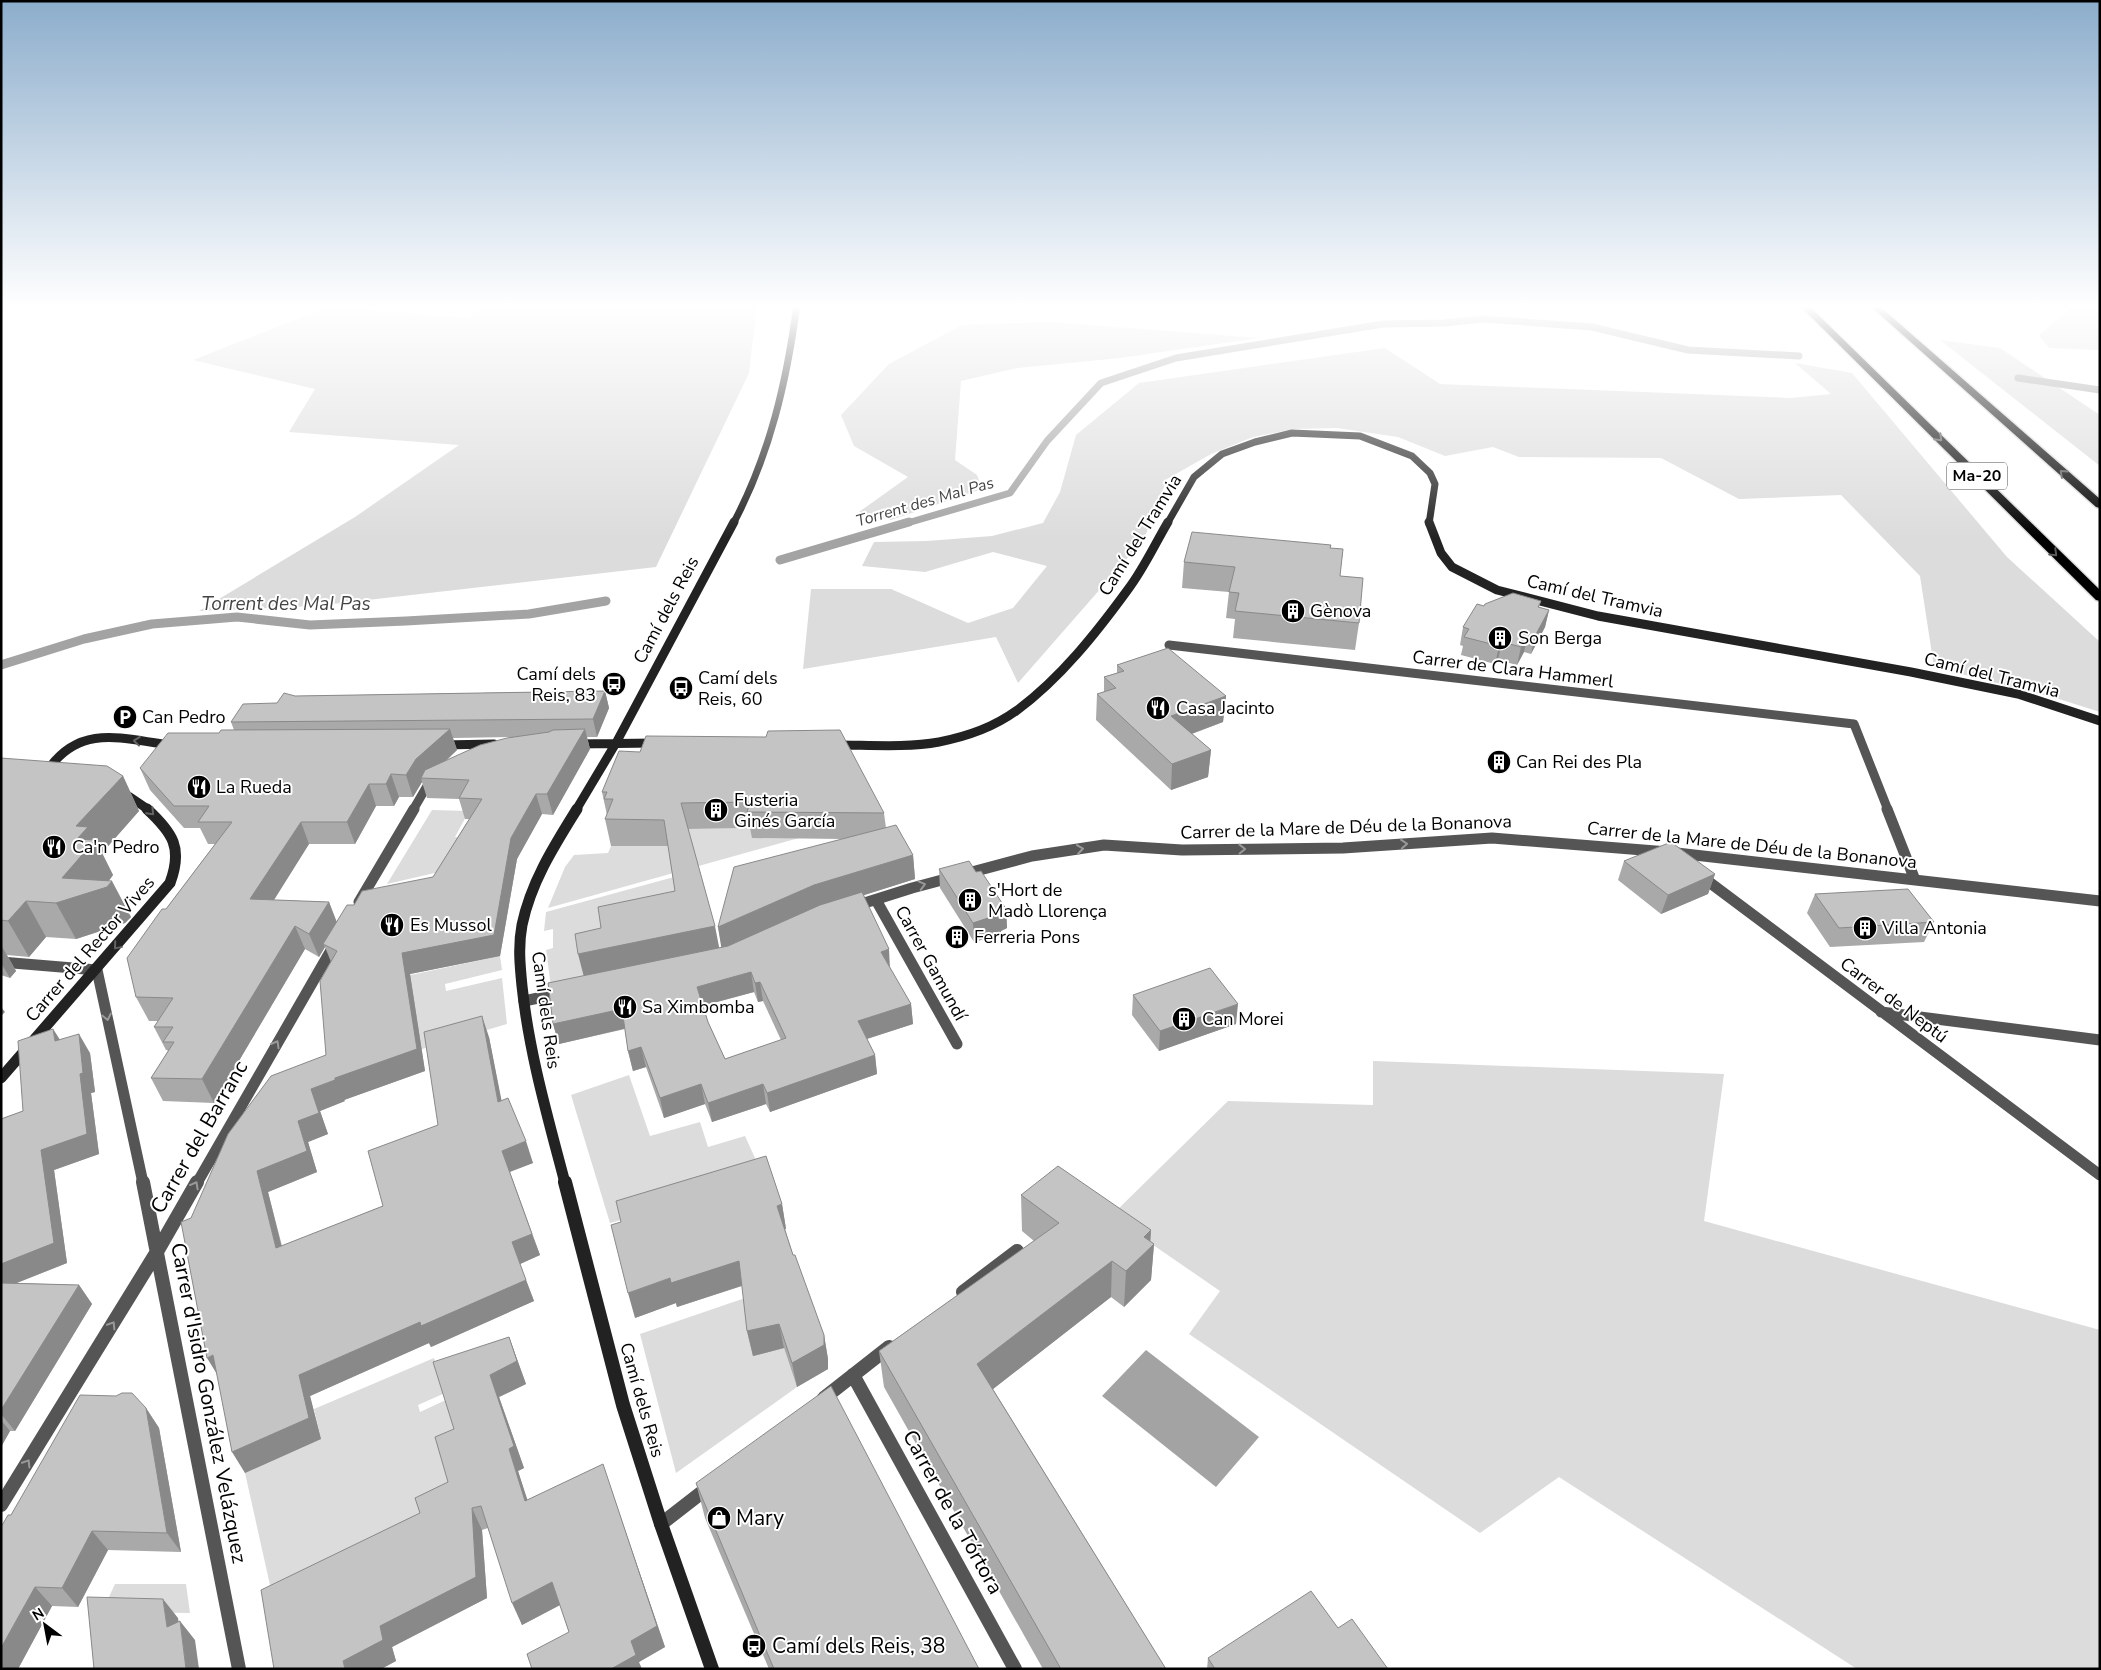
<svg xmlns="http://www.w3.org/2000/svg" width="2101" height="1670" font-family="'Nunito Sans',sans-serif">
<rect width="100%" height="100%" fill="#fff"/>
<!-- green -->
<path fill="#dcdcdc" d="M483,304H757L749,373L656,567L315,606L199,611L355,517L459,445L289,432L315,389L193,360L328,307L469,318Z
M2076,304H2100V350L2049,348L2039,335Z
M1051,322L1259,338L1120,358L1017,368L961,381L955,460L977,475L982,489L891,520L859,512L908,477L854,446L841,415L889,364L962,325Z
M1940,340L2000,348L2100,415V466Z
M1385,348L1440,384L1791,398L1831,394L1795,363L1852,373L2007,557L2100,642V712L2059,699L1934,667L1920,576L1841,495L1739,499L1661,458L1519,457L1493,447L1445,456L1398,437L1337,428L1294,429L1253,437L1211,454L1167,479L1144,539L1018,683L996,637L803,669L811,589H891L968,623L1013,608L1047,566L993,552L925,572L862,566L874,542L927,541L992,536L1043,523L1060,492L1076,435L1139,383Z
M432,810L469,811L455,837H463L443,871L387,884Z
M754,828L752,838H799L548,908L565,867L574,855L608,853L611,846L668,829Z
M674,877L680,917L585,979L551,987L546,950L553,948V929L544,931L546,912Z
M500,956L502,970L445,984L446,991L502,978L507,1024L412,1052L392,979Z
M1373,1061L1724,1074L1704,1221L2100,1330V1669H1857L1559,1477L1480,1533L1189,1334L1220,1291L1111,1216L1228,1101L1373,1105Z
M629,1075L650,1136L700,1122L708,1147L745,1136L765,1180L610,1223L571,1095Z
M783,1285L753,1355L784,1348L797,1387L676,1473L640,1334Z
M434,1358L445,1393L418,1405L420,1412L448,1399L481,1510L276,1612L245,1473L321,1439L314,1409Z
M115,1584H186L190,1613L102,1612Z"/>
<!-- water -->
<path fill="#a3a3a3" d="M1146,1350L1259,1437L1216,1487L1102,1396Z"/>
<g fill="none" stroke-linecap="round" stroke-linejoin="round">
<!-- stream-far1 -->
<path stroke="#a3a3a3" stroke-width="7" d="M2018,378L2100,390
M904,524L1010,493L1047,441L1101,383L1176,358L1383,324L1444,323L1484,319L1592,327L1688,350L1799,356"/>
<!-- stream -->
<path stroke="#a3a3a3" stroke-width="9" d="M780,560L909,522
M1,665L84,639L152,624L237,617L310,625L406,621L529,614L606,601"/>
<!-- highway casing -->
<g stroke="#dbdbdb" stroke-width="3">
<path id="highway" d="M1798,304H1807L2100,590V601L2096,600Z
M1868,304H1877L2100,499V508L2096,507Z"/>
</g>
<!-- street-far2 -->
<path stroke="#555" stroke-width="9" d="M1169,645L1854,724L1888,810
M413,810L427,786L433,780"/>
<!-- street-far1 -->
<path stroke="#555" stroke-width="11" d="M1887,809L1915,880
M1701,876L2100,1175
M876,900L957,1044
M359,902L414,809
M855,906L912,888L1032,856L1104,845L1182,850L1343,848L1492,838L1668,852L2100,901
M1,962L97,970L143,1183
M524,1001L562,993
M1881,1012L2100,1040
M197,1183L334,945"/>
<!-- street -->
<path stroke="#555" stroke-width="14" d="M143,1182L239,1669
M963,1292L1017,1251
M853,1375L1015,1669
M824,1398L889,1347
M1,1505L158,1250L197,1182
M661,1524L710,1486"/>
<!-- secondary-far3 -->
<path stroke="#222" stroke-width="7" d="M733,524C770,455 787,380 797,304
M1167,524L1194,477L1222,454L1255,442L1292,433L1360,436L1412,456L1430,473L1435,484L1429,524"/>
<!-- secondary-far2 -->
<path stroke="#222" stroke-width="9" d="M1429,522L1441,553L1452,567L1497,590L1598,616L1911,672L2018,694L2100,721
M576,744L656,743
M443,745L494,744
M836,745C869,745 906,748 939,742C965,737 994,727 1016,711C1060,679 1097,632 1129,588C1144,568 1155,544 1168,522
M51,773L50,767C83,723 125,740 171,745
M121,791L149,810
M576,810L616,743L734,522"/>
<!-- secondary-far1 -->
<path stroke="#222" stroke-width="11" d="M1,1078L170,883C183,848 173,833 147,809
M565,1183C548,1118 529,1053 522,986C520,966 518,946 522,925C531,882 554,846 577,809"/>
<!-- secondary -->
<path stroke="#222" stroke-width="14" d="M565,1182L623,1405L661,1524L712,1669"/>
<!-- highway -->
<use href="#highway" fill="#000" fill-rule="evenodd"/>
</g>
<!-- wall -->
<path fill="#a9a9a9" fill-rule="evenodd" d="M1331,548L1340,576L1359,623L1355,650L1233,638L1235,619L1226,618L1229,592L1182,588L1184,562Z
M1541,601L1539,607L1549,610L1545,627L1531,654L1524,652L1517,665L1498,660L1495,664L1461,655L1463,646L1460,645L1463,627L1484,606Z
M1117,665L1226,696L1223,722L1192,734L1211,750L1208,777L1171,790L1096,720L1097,694L1104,692V677L1117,673Z
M605,691L609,708L597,737H587L590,749L553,815L542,814L517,859L500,956L410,974L425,1071L344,1100L345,1101L320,1111L328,1134L308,1142L317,1172L268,1192L282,1246L383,1206L438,1125L489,1037L501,1100L533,1163L510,1172L540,1255L520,1264L534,1301L431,1347L429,1343L310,1396L321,1439L245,1473L191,1218L326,1055L331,962L325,947L319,957L305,949L214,1103L163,1101L151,1078L168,1051L167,1050H166L154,1027L158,1021H149L136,997L166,909L215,844H208L200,828H184L150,790L140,768L219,733L234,730L231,722L295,696ZM511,737L446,761L457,750L453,738ZM422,782L427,798L459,799L465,819H469L433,877L354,905L336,922L329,902L274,900L309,844H355L376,806H394L399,797H413Z
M619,751L884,813L886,828L913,855L915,879L864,895L890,968L911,1004L913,1024L867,1039L875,1055L877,1074L770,1112L766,1104L712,1122L705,1104L664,1118L646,1067L633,1071L628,1051L625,1029L559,1044L553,1024L584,976L601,928L675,891L668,846H611L605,819L607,815L602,792ZM750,828L752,838L843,839L718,927L722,947L719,948L688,829ZM754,992L758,1002L763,1001L781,1040L725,1059L708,1022L703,1006Z
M1,758L123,776L139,811L102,853L113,875L109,881L131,917L125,923L76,939L46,937L29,957L7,955L16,971L10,978L1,975Z
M1624,861L1715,874L1708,894L1661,914L1618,880Z
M939,869L976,872L1006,909L1007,928L1001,931V934L974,942L940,888Z
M1815,894L1934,922L1924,942L1830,947L1807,913Z
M1133,995L1236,1024L1159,1051L1132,1015Z
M53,1029L60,1040L90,1053L95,1092L91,1093L99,1154L54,1170L67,1263L17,1283L79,1285L92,1304L15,1431H10L1,1447V1119L23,1111Z
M1021,1195L1151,1230L1150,1241L1154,1244L1151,1280L1124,1307L1111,1297L993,1389L1166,1669H1043L884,1387L879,1351L1034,1241L1022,1231Z
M782,1204L786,1229H785L793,1255L824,1335L828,1359V1369L797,1387L784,1348L753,1356L747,1331L742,1286L677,1307L676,1303L635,1318Z
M509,1337L526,1384L499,1397L524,1468L518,1471L527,1500L610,1486L665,1647L639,1662L569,1632L560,1605L522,1625L488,1528L482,1530L487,1598L392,1647L396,1661L381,1669L420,1513L448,1482L454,1429Z
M146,1408L159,1428L181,1552L108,1550L78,1607L52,1606L18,1669H1L11,1515Z
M696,1483L979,1669H769L705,1518Z
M1338,1628L1388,1669H1207L1208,1658Z"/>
<!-- shaded-wall -->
<path fill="#898989" d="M1549,610L1545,627L1531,654L1535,636Z
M1528,634L1524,652L1517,665L1521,647Z
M1502,642L1498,660L1495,664L1499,646Z
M605,691L609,708L597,737L593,719Z
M1226,696L1223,722L1169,742L1171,716Z
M450,729L457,750L427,778H421L422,782L413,797L406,775L416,759Z
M585,729L590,749L553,815L547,794Z
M1211,750L1208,777L1171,790L1172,764Z
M391,774L399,797L394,806L386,784Z
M123,776L139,811L102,853L113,875L102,889L112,881L131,917L125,923L76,939L56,903L62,878L77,839L76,826Z
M369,784L376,806L355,844L347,822Z
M536,794L542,814L517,859L500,956L410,974L425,1071L344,1100L345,1101L320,1111L328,1134L308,1142L317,1172L268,1192L287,1269L276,1248L257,1171L298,1121L311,1089L402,953L511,838Z
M301,822L309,844L260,922L250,899Z
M913,855L915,879L817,910L722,952L718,927L814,885Z
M1715,874L1708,894L1661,914L1668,895Z
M26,901L46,937L29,957L8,921Z
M329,902L338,925L323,944L325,947L319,957L309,934Z
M1006,909L1007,928L1001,931V934L974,942L973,923Z
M295,926L305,949L214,1103L202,1079Z
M715,926L720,952L585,981L578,954Z
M1,945L16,971L10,978L1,963Z
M889,949L890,969L881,952Z
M751,972L754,992L701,1006L697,987Z
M760,982L763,1001L758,1002L755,983Z
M911,1004L913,1024L860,1041L858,1021Z
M1238,1004L1236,1024L1159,1051L1160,1031Z
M1,1007L5,1012L1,1016Z
M622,1009L627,1028L559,1044L553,1024Z
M482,1016L489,1037L506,1123L498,1102Z
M53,1029L65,1048L55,1041Z
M79,1034L90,1053L95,1092L91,1093L99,1154L54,1170L67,1263L1,1289V1264L41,1150Z
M641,1047L646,1067L633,1071L628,1051Z
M875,1055L877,1074L770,1112L767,1093Z
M701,1084L705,1104L664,1118L660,1098Z
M763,1084L766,1104L712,1122L708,1103Z
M526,1141L533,1163L509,1172L502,1151Z
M782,1204L786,1229L782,1230L777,1206Z
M1151,1230L1150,1247L1154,1244L1151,1280L1124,1307L1126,1271L1144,1237Z
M532,1234L540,1255L520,1264L512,1242Z
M739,1261L744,1285L677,1307L676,1303L635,1318L628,1293L670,1278Z
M1112,1261L1111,1297L979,1400L977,1364Z
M526,1280L534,1301L431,1347L429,1343L310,1396L321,1439L245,1473L232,1452L299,1375L420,1322Z
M79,1285L92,1304L15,1431L1,1414V1410Z
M779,1324L784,1348L753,1356L747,1331Z
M824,1335L828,1359V1369L797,1387L792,1363Z
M509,1337L526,1384L499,1397L524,1468L518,1471L535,1523L525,1501L509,1449L490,1375Z
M213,1355L220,1379L207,1358Z
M146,1408L159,1428L181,1552L167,1533Z
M1,1420L10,1431L1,1447Z
M610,1486L665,1647L639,1662L642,1669H611L631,1641Z
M472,1508L482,1530L487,1598L392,1647L396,1661L381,1669H345L343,1661Z
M92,1531L108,1550L78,1607L62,1588Z
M552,1582L562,1604L522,1625L512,1603Z
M35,1587L52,1606L18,1669H1V1648Z
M163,1599L178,1618L182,1646L167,1627Z
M180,1621L195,1640L199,1669H186Z"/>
<!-- building -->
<path fill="#c4c4c4" stroke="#898989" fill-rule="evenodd" d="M1192,532L1331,545L1330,548L1343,549L1340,576L1363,578L1359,623L1235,611L1239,593L1229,592L1235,567L1184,562Z
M1513,593L1541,601L1538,607L1549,610L1535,636L1528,634L1521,647L1502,642L1499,646L1464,637L1469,629L1463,627L1477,604L1484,606L1485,604Z
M1168,648L1226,696L1171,716L1211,750L1172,764L1097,694L1116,688L1104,677L1124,671L1117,665Z
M605,691L593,719L231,722L243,704L277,703L284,693L295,696Z
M450,729L416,759L406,775L391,774L386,784H369L347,822H301L250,899L329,902L309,934L295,926L202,1079L151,1078L174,1042H163L173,1027H154L173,998L136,997L127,958L162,909H166L232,822H198L209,806H174L140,768L168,733H219L221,730Z
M585,729L547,794H536L511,838L494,935L402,953L417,1049L335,1078V1080L311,1089L319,1113L298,1121L307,1151L257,1171L276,1248L383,1206L368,1151L438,1125L424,1032L482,1016L498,1102L508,1098L526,1141L502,1151L532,1234L512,1242L526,1280L421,1326L420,1322L299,1375L309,1418L232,1452L213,1355L207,1358L181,1222L191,1218L228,1134L271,1076L326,1055L320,981L337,951L323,944L347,905H354L362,891L433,877L482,799L459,798L469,780L421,778L425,770L480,745L507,738L549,732L553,730Z
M840,730L884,813L747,812L750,802L681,803L715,926L578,954L575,934L601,928L598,907L675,891L664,820L605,819L613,799H604L607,792H602L619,751L640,752L646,736L766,737L768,731Z
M1,758L107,766L123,776L76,826L88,827L77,839L95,840L62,878L112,881L107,887L56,903L26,901L8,921L1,920Z
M896,825L913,855L814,885L718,927L734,867Z
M1671,842L1715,874L1668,895L1624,861Z
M969,861L976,872L981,871L1006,909L998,912L1000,914L973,923L939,869Z
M1908,889L1934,922L1839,928L1815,894Z
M862,892L889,949L881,952L911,1004L858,1021L875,1055L767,1093L763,1084L708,1103L701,1084L660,1098L641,1047L628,1051L622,1009L553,1024L548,983L728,946L820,905ZM751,972L755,983L760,982L786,1038L725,1059L708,1022L697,987Z
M1210,968L1238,1004L1160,1031L1133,995Z
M53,1029L55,1041L79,1034L83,1073L80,1074L87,1134L41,1150L54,1243L1,1264V1119L23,1111L18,1041Z
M766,1156L782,1204L777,1206L793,1255H795L824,1335V1345L792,1363L779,1324L747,1331L739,1261L671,1283L670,1278L628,1293L611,1225L621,1222L616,1201Z
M1058,1166L1151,1230L1144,1237L1154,1244L1126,1271L1112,1261L977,1364L1166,1669H1061L879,1351L1059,1223L1021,1195Z
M1,1283L79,1285L1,1410Z
M509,1337L517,1361L490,1375L514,1446L509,1449L525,1501L603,1464L657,1626L631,1641L636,1655L611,1669H532L527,1654L569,1632L552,1582L512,1603L481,1506L472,1508L476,1577L380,1626L383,1640L343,1661L345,1669H274L261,1590L420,1513L415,1498L448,1482L435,1437L454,1429L433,1362Z
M831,1386L979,1669H774L696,1483Z
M122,1393H132L146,1408L167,1533L92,1531L62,1588L35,1587L1,1648V1527L8,1515H11L80,1395L116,1396Z
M1311,1591L1338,1628L1352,1619L1388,1669H1215L1208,1658Z
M87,1597L163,1599L167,1627L180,1621L186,1669H94Z"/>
<!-- one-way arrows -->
<defs><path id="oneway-chevron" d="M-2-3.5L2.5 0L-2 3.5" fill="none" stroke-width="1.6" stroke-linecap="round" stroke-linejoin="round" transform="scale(1.25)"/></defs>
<g stroke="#595959">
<use href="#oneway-chevron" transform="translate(1939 438) rotate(45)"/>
<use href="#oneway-chevron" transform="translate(2063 473) rotate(-138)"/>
<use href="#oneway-chevron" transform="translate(2054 553) rotate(44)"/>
</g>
<g stroke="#646464">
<use href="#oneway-chevron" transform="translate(137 741) rotate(-174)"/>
<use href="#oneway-chevron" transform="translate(151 812) rotate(46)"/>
<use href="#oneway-chevron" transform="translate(117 946) rotate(130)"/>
</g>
<g stroke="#999">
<use href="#oneway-chevron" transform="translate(1404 844) rotate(-4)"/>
<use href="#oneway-chevron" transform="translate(1080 849) rotate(-8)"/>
<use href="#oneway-chevron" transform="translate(1242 849) rotate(-1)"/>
<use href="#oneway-chevron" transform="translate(922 885) rotate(-15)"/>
<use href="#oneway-chevron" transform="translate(107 1017) rotate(78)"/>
<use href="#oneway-chevron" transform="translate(276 1044) rotate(-60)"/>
<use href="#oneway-chevron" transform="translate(195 1185) rotate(-61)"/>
<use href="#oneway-chevron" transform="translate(112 1325) rotate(-58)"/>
<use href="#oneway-chevron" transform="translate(27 1463) rotate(-58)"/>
</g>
<!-- sky -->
<linearGradient id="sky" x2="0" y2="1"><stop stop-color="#8cadcc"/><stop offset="0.57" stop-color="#fff"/><stop offset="1" stop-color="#fff" stop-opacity="0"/></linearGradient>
<rect width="2101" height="538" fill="url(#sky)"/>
<!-- icons -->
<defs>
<g id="building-disc" transform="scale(1.25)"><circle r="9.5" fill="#000" stroke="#fff"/><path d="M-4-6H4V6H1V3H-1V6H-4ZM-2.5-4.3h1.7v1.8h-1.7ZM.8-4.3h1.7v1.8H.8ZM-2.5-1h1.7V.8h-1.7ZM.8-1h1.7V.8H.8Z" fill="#fff"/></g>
<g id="bus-disc" transform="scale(1.25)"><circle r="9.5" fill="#000" stroke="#fff"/><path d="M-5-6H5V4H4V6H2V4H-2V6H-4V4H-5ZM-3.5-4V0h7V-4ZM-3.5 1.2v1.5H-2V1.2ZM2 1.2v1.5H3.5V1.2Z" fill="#fff"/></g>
<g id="restaurant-disc" transform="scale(1.25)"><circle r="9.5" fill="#000" stroke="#fff"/><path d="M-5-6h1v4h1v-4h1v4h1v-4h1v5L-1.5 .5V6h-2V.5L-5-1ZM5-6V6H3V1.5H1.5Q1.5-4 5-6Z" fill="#fff"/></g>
<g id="parking-disc" transform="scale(1.25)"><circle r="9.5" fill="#000" stroke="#fff"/><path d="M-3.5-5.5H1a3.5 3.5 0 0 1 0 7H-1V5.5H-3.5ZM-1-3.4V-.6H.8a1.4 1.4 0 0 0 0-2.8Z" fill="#fff"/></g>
<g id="shop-disc" transform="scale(1.25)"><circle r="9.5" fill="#000" stroke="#fff"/><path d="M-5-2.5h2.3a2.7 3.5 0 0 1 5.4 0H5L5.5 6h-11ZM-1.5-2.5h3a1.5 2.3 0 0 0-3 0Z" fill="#fff"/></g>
</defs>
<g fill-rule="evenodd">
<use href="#building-disc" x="1293" y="611"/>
<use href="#building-disc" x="1500" y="638"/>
<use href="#bus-disc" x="614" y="684"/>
<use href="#bus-disc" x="681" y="688"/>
<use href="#restaurant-disc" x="1158" y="708"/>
<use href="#parking-disc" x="125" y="717"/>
<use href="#building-disc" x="1499" y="762"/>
<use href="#restaurant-disc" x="199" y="787"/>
<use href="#building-disc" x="716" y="810"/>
<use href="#restaurant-disc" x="54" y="847"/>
<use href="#building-disc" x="970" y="900"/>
<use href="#restaurant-disc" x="392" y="925"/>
<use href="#building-disc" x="1865" y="928"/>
<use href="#building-disc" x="957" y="937"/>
<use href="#restaurant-disc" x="625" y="1007"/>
<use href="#building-disc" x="1184" y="1019"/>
<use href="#shop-disc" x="719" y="1518"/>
<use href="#bus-disc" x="754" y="1646"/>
</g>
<g text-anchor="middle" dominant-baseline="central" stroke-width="4" stroke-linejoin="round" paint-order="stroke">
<!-- shield labels -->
<rect fill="#fff" stroke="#4c4c4c" stroke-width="1" x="1947" y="462.5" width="60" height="27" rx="4"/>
<g font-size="16" font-weight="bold" fill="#000">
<text x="1977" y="476">Ma-20</text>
</g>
<!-- far-water labels -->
<g font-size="16" font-style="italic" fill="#444" stroke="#fff">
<text transform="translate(925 502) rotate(-16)">Torrent des Mal Pas</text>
</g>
<!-- street labels -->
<g font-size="18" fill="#000" stroke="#fff">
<text transform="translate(1140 535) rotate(-58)">Camí del Tramvia</text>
<text transform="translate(1595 596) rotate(13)">Camí del Tramvia</text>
<text transform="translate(666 610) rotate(-62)">Camí dels Reis</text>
<text transform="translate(1513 669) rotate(7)">Carrer de Clara Hammerl</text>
<text transform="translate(1992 675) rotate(14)">Camí del Tramvia</text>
<text transform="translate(1346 827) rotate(-2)">Carrer de la Mare de Déu de la Bonanova</text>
<text transform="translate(1752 845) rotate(6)">Carrer de la Mare de Déu de la Bonanova</text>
<text transform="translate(90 949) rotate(-49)">Carrer del Rector Vives</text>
<text transform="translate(931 963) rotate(61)">Carrer Gamundí</text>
<text transform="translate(1894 1000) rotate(37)">Carrer de Neptú</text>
<text transform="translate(546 1010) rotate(82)">Camí dels Reis</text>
<text transform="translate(642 1400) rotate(74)">Camí dels Reis</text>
</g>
<!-- poi labels -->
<g font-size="18" fill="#000" stroke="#fff" text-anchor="start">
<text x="1310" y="611">Gènova</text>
<text x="1518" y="638">Son Berga</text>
<text x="596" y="674" text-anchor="end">Camí dels<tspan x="596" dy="21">Reis, 83</tspan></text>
<text x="698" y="678">Camí dels<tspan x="698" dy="21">Reis, 60</tspan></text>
<text x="1176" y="708">Casa Jacinto</text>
<text x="142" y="717">Can Pedro</text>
<text x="1516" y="762">Can Rei des Pla</text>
<text x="216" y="787">La Rueda</text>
<text x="734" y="800">Fusteria<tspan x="734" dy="21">Ginés García</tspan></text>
<text x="72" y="847">Ca'n Pedro</text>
<text x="988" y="890">s'Hort de<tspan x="988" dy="21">Madò Llorença</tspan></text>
<text x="410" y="925">Es Mussol</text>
<text x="1882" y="928">Villa Antonia</text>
<text x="974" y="937">Ferreria Pons</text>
<text x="642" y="1007">Sa Ximbomba</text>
<text x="1202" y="1019">Can Morei</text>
</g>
<!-- water labels -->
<g font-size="19" font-style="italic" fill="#444" stroke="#fff">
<text x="286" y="604">Torrent des Mal Pas</text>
</g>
<!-- near-street labels -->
<g font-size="21" fill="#000" stroke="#fff">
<text transform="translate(199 1137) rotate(-60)">Carrer del Barranc</text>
<text transform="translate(209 1403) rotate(79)">Carrer d'Isidro González Velázquez</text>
<text transform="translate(953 1512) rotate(61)">Carrer de la Tórtora</text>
</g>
<!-- near-poi labels -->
<g font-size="21" fill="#000" stroke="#fff" text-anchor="start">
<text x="736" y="1518">Mary</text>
<text x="772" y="1646">Camí dels Reis, 38</text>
</g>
</g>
<!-- border -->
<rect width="2101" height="1670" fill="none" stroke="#000000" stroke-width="5"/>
<!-- north arrow -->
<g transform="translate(45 1625) rotate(328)" stroke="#ffffff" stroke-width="4" paint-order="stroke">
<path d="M0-4L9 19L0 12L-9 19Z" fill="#000000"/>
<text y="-8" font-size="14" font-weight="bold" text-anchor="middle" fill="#000000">N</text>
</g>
</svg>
